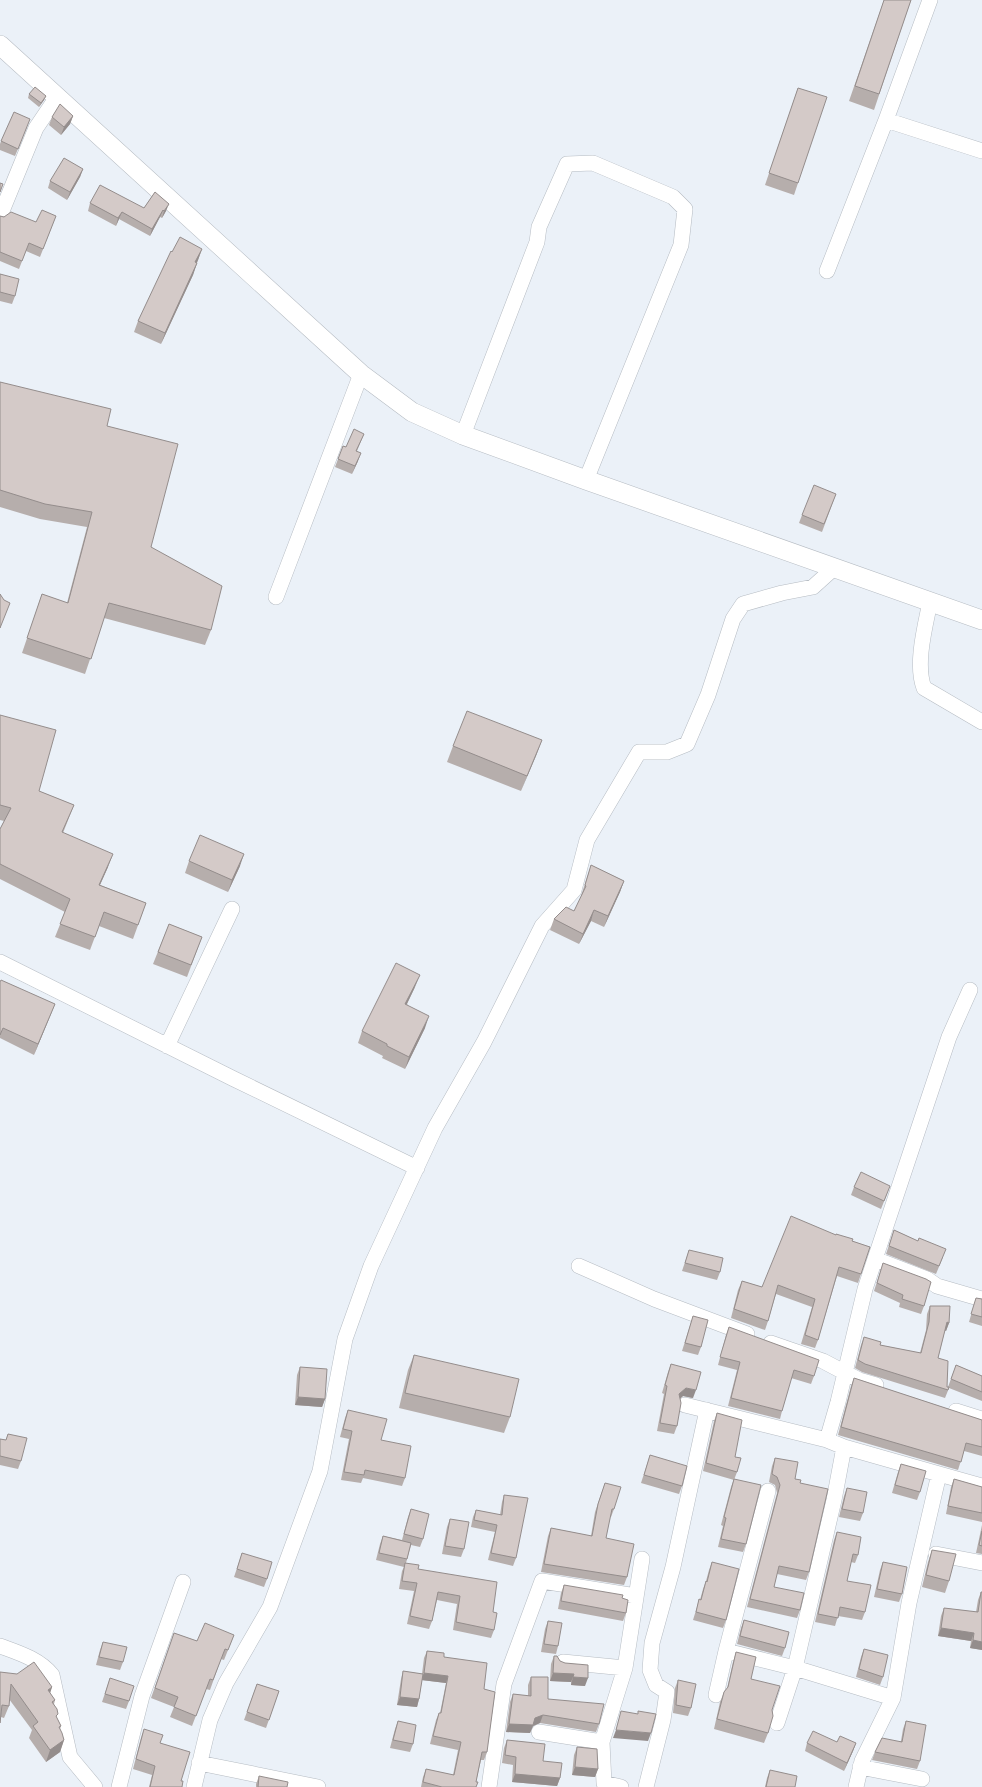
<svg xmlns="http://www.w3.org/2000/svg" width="982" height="1787" font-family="'Zilla Slab',serif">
<rect width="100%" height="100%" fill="#ebf1f8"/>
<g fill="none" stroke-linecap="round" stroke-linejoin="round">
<!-- minor casing -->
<g stroke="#b6bcc3" stroke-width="16">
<path id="minor" d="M930,0L886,120L982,151
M0,216L36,128L57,97
M827,271L886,120
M463,435L537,242L539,227L567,164L593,163L673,197L685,209L681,245L586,480
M276,597L361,374
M930,602C925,627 915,664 924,688L982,722
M0,962L234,1079L417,1168
M167,1046L232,909
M875,1259L927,1279L937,1286L982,1299
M579,1266L654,1299L747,1334
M771,1343L823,1361L859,1380L876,1385
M685,1405L827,1440L844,1447L939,1474L909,1603L893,1698L862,1761L856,1787
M956,1411L982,1419
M827,1440L838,1402L865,1289L949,1037L970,990
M844,1447L834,1500L795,1668L893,1698
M939,1474L982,1486
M768,1491L726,1651L795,1668L777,1723
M936,1554L982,1563
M0,1646C19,1653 39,1659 52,1675L70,1757L95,1787
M563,1662L625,1668
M716,1695L726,1651
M539,1732L602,1742
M199,1763L318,1787
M860,1767L922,1779
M119,1787L142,1696L183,1582
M194,1787L210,1720L226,1683L270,1607L320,1471L345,1339L371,1266L435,1128L484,1042L542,926L574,890L587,840L639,752H667L687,744L708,695L733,619L743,604L782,593L813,587L834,568
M489,1787L504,1684L542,1581L636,1596
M621,1787L604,1783L602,1742L625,1668L642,1559
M646,1787L663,1720L667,1692L656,1685L650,1670L652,1643L673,1567L707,1410"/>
</g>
<!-- tertiary casing -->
<g stroke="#b6bcc3" stroke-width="20">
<path id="tertiary" d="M0,45L361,374L412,412L463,435L586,480L982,620"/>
</g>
<!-- minor -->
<use href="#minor" stroke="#fff" stroke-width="15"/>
<!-- tertiary -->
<use href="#tertiary" stroke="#fff" stroke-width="19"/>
</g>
<!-- wall -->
<path fill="#b6aeac" d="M884,0H911L874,110L849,101Z
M798,88V183L794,195L765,185Z
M29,94L46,96L44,100L39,107L28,98Z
M73,116L70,124L61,135L49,125L52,117Z
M27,127L15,156L0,150V144L1,141Z
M83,169L80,177L67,200L48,188L50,181Z
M155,192L166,211L162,218L160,217L150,236L119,219L116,226L88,211L90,203L144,208Z
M0,216L36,222L56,216L40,257L26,251L19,269L0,261Z
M202,249L197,263L193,275L161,344L134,332L138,321L172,252Z
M0,274L15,296L12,304L0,301Z
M0,382L107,426L151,547L211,630L205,645L104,618L85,674L22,653L42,594L67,603L87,527L40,519L0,507Z
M364,434L357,451L358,461L352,474L335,467L343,446L346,447Z
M836,494L822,532L799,523L802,515Z
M0,715L39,791L74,805L63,833L108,867L100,885L146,903L133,939L99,926L90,950L55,937L65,912L0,879V829L4,821L0,820Z
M542,740L521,791L447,762L453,746Z
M189,861L240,866L228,892L185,873Z
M591,865L624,881L620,892L604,927L591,921L579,944L550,930L554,919L574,911L582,896H581Z
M169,924L202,937L187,977L153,964Z
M0,982L55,1004L34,1055L0,1038Z
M415,987L407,1004L425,1028L405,1069L382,1058L383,1056L358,1043L362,1031Z
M854,1187L887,1194L881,1209L851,1195Z
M894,1230L918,1241L943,1257L936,1274L886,1254Z
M852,1241L870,1247L858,1283L837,1276L818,1340L815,1348L801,1344L812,1307L776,1294L768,1321L765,1330L731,1318L738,1290L742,1281L762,1287Z
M689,1250L720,1272L717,1280L682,1271Z
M883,1263L924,1306L921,1314L899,1307L900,1303L874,1291Z
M976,1298L982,1299V1326L969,1322Z
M930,1306L949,1323L946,1331L945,1330L938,1358L947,1387H948L956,1365L982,1376V1401L949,1388L945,1398L862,1372L855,1368L861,1345L864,1337L880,1345L920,1353L926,1330L927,1314Z
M693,1316L701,1347L698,1355L682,1351Z
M729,1327L814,1376L811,1384L791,1378L782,1411L780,1419L728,1406L737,1370L718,1365L726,1335Z
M414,1355L510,1417L504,1433L399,1408L408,1370Z
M671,1364L693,1398L683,1396L680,1399L677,1426L674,1434L657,1431L664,1394L662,1393L668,1372Z
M300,1367L325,1399L322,1407L295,1405L297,1375Z
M854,1378L982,1420V1456L964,1451L958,1470L838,1435L851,1386Z
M348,1410L381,1440L405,1478L402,1486L363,1478L361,1483L341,1480L349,1439L340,1437L345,1418Z
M717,1413L735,1457L737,1472L734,1480L703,1471L714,1421Z
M8,1434L21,1461L18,1469L0,1465V1439L6,1440Z
M650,1455L682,1486L679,1494L641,1483Z
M775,1458L795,1479L800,1483L809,1572L806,1580L777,1574L774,1587L800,1610L797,1618L747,1607L777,1493L775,1485L769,1482L772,1466Z
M901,1464L920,1492L917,1500L892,1493L898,1472Z
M734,1479L746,1544L743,1552L718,1547L723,1526L721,1525L731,1487Z
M954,1479L982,1487V1522L946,1514L951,1487Z
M605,1483L614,1509L611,1517H610L606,1538L627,1577L624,1585L541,1572L548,1536L551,1528L591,1536L595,1512Z
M847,1488L863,1513L860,1521L839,1517L844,1496Z
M504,1495L516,1558L513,1566L488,1560L495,1532L471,1527L473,1517L476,1510L500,1515L502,1502Z
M411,1509L423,1539L420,1547L411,1545L406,1563L418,1569L493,1612L494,1630L491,1638L453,1630L457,1604L437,1600L432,1621L429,1629L407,1624L414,1591L399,1589L402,1571L404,1567L376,1560L380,1544L383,1536L402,1540L408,1517Z
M450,1519L464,1549L461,1557L442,1554L447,1527Z
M982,1525V1554L976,1553Z
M837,1532L858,1555L855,1563L851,1562L847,1581L865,1612L862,1620L838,1616L835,1626L815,1622L834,1540Z
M932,1550L949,1581L945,1593L922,1587L928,1562Z
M242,1553L267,1579L264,1587L234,1577Z
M712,1562L726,1620L723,1628L693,1620L697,1607L699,1599L700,1600L703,1589L706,1581L709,1570Z
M883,1562L902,1594L899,1602L874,1597L880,1570Z
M564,1585L622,1598L626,1613L623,1621L558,1609L561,1593Z
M981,1592L982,1650L970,1648L971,1641L938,1636L941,1616L944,1608L976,1612L978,1600Z
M744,1620L785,1648L782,1656L737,1644L741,1628Z
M548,1621L558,1646L556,1654L541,1652L545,1629Z
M174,1633L197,1641L234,1635L224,1660L221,1659L210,1690L206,1689L192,1726L170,1717L174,1707L151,1698Z
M103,1642L123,1662L120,1670L96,1665L100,1650Z
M864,1649L883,1677L880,1685L856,1677L861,1657Z
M427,1651L444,1657L484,1689L487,1752L484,1760H481L476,1782V1787H421L423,1777L426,1769L453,1775L458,1750L430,1744L436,1720L439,1713H440L446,1683L422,1680L419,1699L417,1707L397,1705L401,1679L403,1671L422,1674L424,1658Z
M736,1652L751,1679L768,1733L764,1743L714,1729L720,1702L724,1692L727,1689L733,1662Z
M554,1656L560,1661L585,1686L571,1685V1682L550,1681L551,1664Z
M0,1672L52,1687L50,1693L55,1700L54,1704L57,1718L61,1726L60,1729L64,1740L60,1752L46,1762L29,1738L32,1730L9,1699V1706L4,1718L1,1717Z
M531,1677L548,1699L599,1724L596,1732L540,1723L533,1726L530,1733L506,1732L510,1702L513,1694L528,1696V1685Z
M110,1678L129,1701L126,1709L102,1702Z
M678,1680L691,1708L688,1716L673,1713L675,1688Z
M257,1684L279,1691L266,1728L244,1720Z
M398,1721L413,1744L410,1752L390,1748L395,1729Z
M906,1721L920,1761L917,1769L872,1760L875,1752L901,1741L903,1729Z
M144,1729L160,1743L181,1781L182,1787H149L152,1775L133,1769L141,1738Z
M507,1740L543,1761L560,1778L557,1786L512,1782L513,1765L502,1763L504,1748Z
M837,1742L856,1743L853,1751L844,1771L805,1751L807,1743Z
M577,1747L598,1769L595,1777L572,1775L574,1755Z
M770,1770L795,1787H765L767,1778Z
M259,1776L287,1787H256V1784Z"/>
<!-- shaded-wall -->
<path fill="#948d8c" d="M46,96L44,100L39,107L41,103Z
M73,116L70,124L61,135L64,127Z
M83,169L80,177L67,200L70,192Z
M169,204L166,211L162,218L164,211Z
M163,210L160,217L150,236L152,229Z
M122,212L116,226L118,218Z
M202,249L198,260L191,274L195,262Z
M197,263L193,275L161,344L165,333Z
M361,453L358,461L352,474L355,466Z
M542,740L536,756L521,791L527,776Z
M113,854L108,867L94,898L99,885Z
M244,854L240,866L228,892L232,880Z
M624,881L620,892L604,927L608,916Z
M594,910L591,921L579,944L583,934Z
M420,975L415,987L401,1016L405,1004Z
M55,1004L51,1014L34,1055L38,1044Z
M429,1016L425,1028L405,1069L409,1057Z
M947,1322L949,1323L946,1331L944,1330Z
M686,1388L696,1390L693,1398L683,1396L676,1402L679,1394Z
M298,1397L325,1399L322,1407L295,1405Z
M941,1628L974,1633L971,1641L938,1636Z
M973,1640L982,1642V1650L970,1648Z
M424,1673L448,1676L446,1683L421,1680Z
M553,1673L574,1674L571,1682L550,1681Z
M573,1677L588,1678L585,1686L571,1685Z
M52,1687L48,1699V1690Z
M400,1697L419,1699L417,1707L397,1705Z
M543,1715L540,1723L533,1726L530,1733L506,1732L509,1724L535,1718Z
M616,1730L651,1733L648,1741L613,1738Z
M64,1740L60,1752L46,1762L50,1750Z
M856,1743L853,1751L844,1771L847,1763Z
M575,1767L598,1769L595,1777L572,1775Z
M515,1774L560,1778L557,1786L512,1782Z"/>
<!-- building -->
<path fill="#d4cac8" stroke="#948d8c" d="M884,0H911L879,94L855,86Z
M35,87L46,96L41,103L29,94Z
M798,88L827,97L798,183L769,173Z
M60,104L73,116L64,127L52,117Z
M14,112L30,119L18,149L1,141Z
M64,158L83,169L70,192L50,181Z
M0,183L3,184L0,192Z
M100,185L144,208L155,192L169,204L164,211L163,210L152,229L122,212L118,218L90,203Z
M42,210L56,216L43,249L29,243L22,261L0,252V216L4,217L11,212L36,222Z
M180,237L202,249L195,262L197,263L165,333L138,321L171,251L172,252Z
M0,274L19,279L15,296L0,292Z
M0,382L111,409L107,426L178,444L151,547L222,586L211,630L109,603L91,659L27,638L42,594L68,603L92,512L45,504L0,490Z
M354,429L364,434L356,451L361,453L355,466L338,459L343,446L346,447Z
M814,485L836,494L824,524L802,515Z
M0,594L4,600L10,603L0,628Z
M467,711L542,740L527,776L453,746Z
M0,715L56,730L39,791L74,805L62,832L113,854L99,885L146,903L138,925L104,912L95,937L60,924L70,899L0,864V829L11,808L0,805Z
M200,835L244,854L232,880L189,861Z
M591,865L624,881L608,916L594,910L583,934L554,919L566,907L574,911L586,886L585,885Z
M169,924L202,937L191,965L158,952Z
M396,963L420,975L405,1004L429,1016L409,1057L387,1046V1044L362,1031Z
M1,980L55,1004L38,1044L3,1028L0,1035V982Z
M861,1172L890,1186L884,1201L854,1187Z
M791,1216L836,1235V1234L853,1239L852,1241L870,1247L861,1274L839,1267L818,1340L805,1335L815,1299L778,1285L768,1321L734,1309L742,1281L762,1287Z
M894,1230L918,1241L919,1238L946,1249L939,1266L889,1246Z
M689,1250L723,1258L720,1272L685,1263Z
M883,1263L926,1279L931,1282L924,1306L902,1299L903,1295L877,1283Z
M976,1298L982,1299V1317L971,1314Z
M930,1306H950L949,1323L947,1322L938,1358L948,1361L947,1387H949L948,1390L865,1364L858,1360L864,1337L881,1342L880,1345L921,1353L929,1322Z
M693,1316L708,1320L701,1347L685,1343Z
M729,1327L819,1360L814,1376L794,1370L782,1411L731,1398L740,1362L720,1357Z
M414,1355L519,1379L510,1417L405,1393Z
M671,1364L701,1372L696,1390L686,1388L679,1394L681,1403L677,1426L660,1423L667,1386L665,1385Z
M956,1365L982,1376V1392L951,1379Z
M300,1367L327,1369L325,1399L298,1397Z
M854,1378L982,1420V1447L966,1443L961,1462L841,1427Z
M348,1410L387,1419L381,1440L411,1446L405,1478L365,1470L364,1475L344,1472L352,1431L343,1429Z
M717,1413L742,1420L735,1457L741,1458L737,1472L706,1463Z
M8,1434L27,1438L21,1461L0,1456V1439L6,1440Z
M650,1455L687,1466L682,1486L644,1475Z
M775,1458L798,1462L795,1479L801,1480L800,1483L828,1489L809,1572L779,1566L774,1587L804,1593L800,1610L750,1599L780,1485L777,1477L772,1474Z
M901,1464L926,1471L920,1492L895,1485Z
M734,1479L761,1485L746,1544L721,1539L726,1518L724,1517Z
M954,1479L982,1487V1513L948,1506Z
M605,1483L621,1487L614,1509H612L606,1538L634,1544L627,1577L544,1564L551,1528L592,1536L598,1504Z
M847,1488L867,1492L863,1513L842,1509Z
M504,1495L528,1498L516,1558L491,1553L497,1525L474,1520L476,1510L502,1515Z
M411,1509L429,1514L423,1539L404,1534Z
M450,1519L469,1522L464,1549L445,1546Z
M982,1531V1546L979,1545Z
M837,1532L861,1537L858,1555L853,1554L847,1581L871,1585L865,1612L840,1607L838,1618L818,1614Z
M383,1536L411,1543L407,1559L379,1553Z
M932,1550L956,1554L949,1581L926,1575Z
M242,1553L272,1562L267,1579L237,1569Z
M712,1562L739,1569L726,1620L696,1612L699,1599L701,1600L706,1581L707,1582Z
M883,1562L907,1567L902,1594L877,1589Z
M405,1563L419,1565L418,1569L497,1582L493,1612L497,1613L494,1630L456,1622L460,1596L438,1592L432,1621L410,1616L417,1583L402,1581Z
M564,1585L623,1595L622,1598L628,1600L626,1613L561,1601Z
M981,1592H982V1642L973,1640L974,1633L941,1628L944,1608L978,1612Z
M744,1620L789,1632L785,1648L740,1636Z
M548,1621L562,1623L558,1646L544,1644Z
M205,1623L234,1635L228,1650L225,1649L213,1680L210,1679L196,1716L174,1707L178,1697L155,1688L174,1633L197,1641Z
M103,1642L127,1647L123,1662L99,1657Z
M864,1649L888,1655L883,1677L859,1669Z
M427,1651L444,1653V1657L487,1663L484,1689L495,1692L487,1752H482L476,1782H478L476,1787H442L423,1782L426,1769L454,1775L461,1742L433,1736L439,1713H441L448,1676L424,1673Z
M736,1652L756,1657L751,1679L780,1686L772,1710L773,1716L768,1733L717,1719L724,1692L728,1687Z
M554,1656H557L560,1661L565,1663L588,1665V1678L573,1677L574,1674L553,1673Z
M34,1662L52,1687L48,1690L55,1700L52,1702L57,1709L58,1714L56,1716L61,1726L59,1727L62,1733L64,1740L50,1750L33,1726L38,1722L11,1684L9,1706L2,1705L0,1723V1672L17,1674Z
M403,1671L423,1674L419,1699L400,1697Z
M531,1677H548V1699L604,1704L599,1724L543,1715L535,1718L533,1725L509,1724L513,1694L531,1696Z
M110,1678L134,1686L129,1701L105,1694Z
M678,1680L696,1684L691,1708L676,1705Z
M257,1684L279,1691L269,1720L247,1712Z
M621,1711L638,1714V1711L656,1714L651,1733L616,1730Z
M398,1721L416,1725L413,1744L393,1740Z
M906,1721L926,1725L920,1761L875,1752L882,1738L902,1742Z
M144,1729L163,1735L160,1743L190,1752L181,1781H183L182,1787H150L155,1766L136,1759Z
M813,1731L837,1742L840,1736L856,1743L847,1763L807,1743Z
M507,1740L545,1744L543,1761L562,1763L560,1778L515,1774L516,1757L505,1755Z
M577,1747L597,1749L598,1769L575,1767Z
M770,1770L797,1776L795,1787H766Z
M259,1776L288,1782L287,1787H258Z"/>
</svg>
